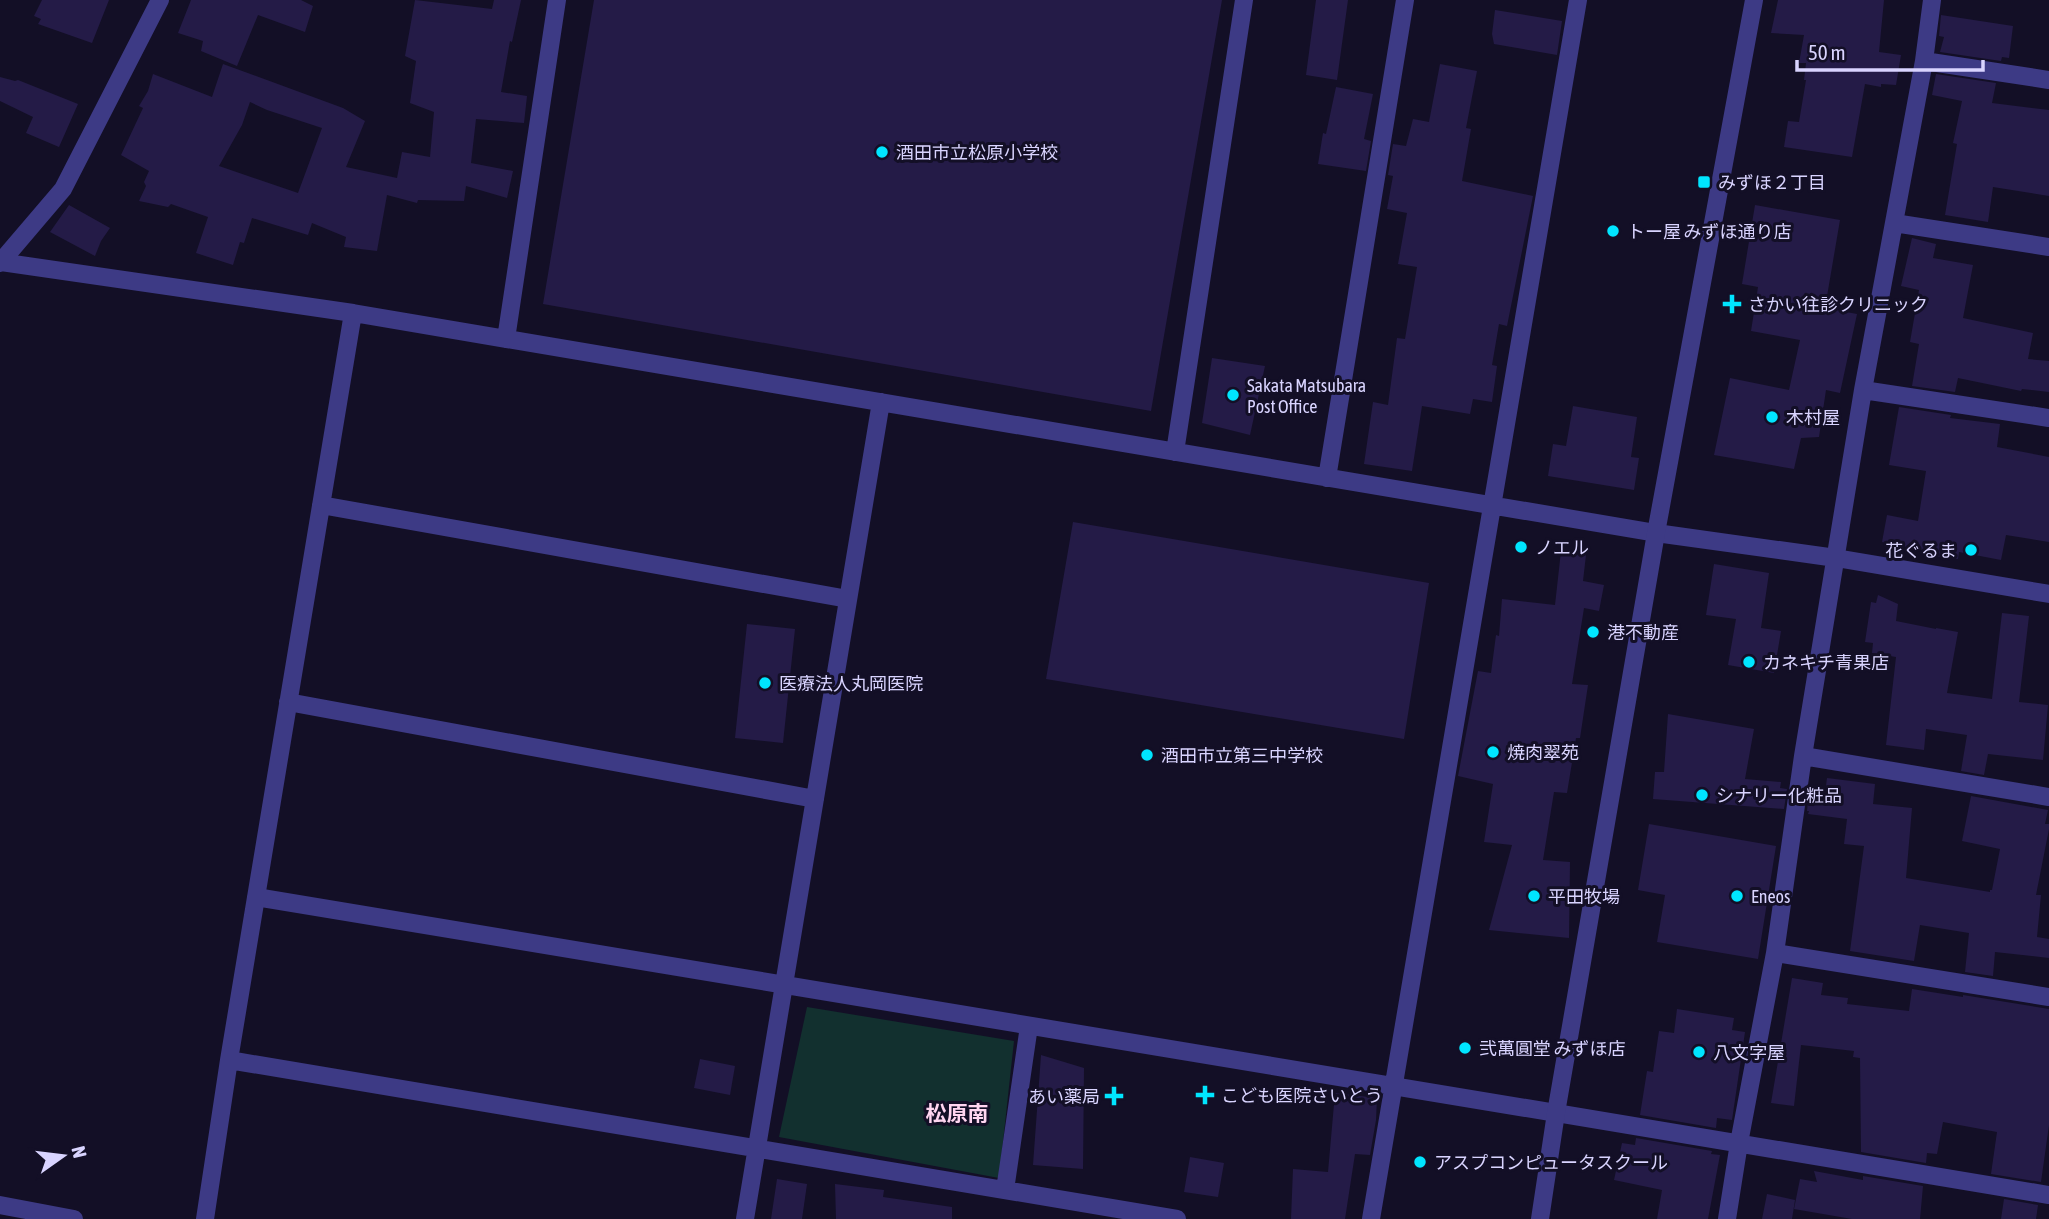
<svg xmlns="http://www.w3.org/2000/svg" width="2049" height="1219" font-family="'Asap Condensed','Noto Sans JP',sans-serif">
<rect width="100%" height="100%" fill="#130f26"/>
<!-- green -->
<path fill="#12302f" d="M807,1007L1014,1041L999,1178L779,1137Z"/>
<!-- building -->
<path fill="#241b47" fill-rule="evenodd" d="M42,0H109L92,43L38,24L41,19L34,16Z
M191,0H301L313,6L305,32L258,15L237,66L201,51L203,41L178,33Z
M415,0L492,9L494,0H521L512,42L510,41L501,92L527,96L524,123L476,119L471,163L513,171L507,198L466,186L464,201L418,200L417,203L387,195L377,251L344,247L346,237L312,223L308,235L252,218L244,243L240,242L233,265L196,253L208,217L171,204L168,207L139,201L146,186L144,182L149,171L121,155L143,108L139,106L148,91L153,74L212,97L223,64L343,108L365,121L346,167L397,178L402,152L430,157L434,112L410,103L416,61L405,56ZM250,102L267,110L322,128L298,193L219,166L242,125Z
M594,0H1222L1151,411L543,304Z
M1316,0H1348L1337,80L1306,75Z
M1778,0H1884L1879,52L1901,55L1896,85L1881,84V87L1865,84L1852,157L1784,147L1788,121L1799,122L1806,80H1804L1806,63H1799L1804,35L1771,33Z
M1495,10L1562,21L1557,55L1494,44L1492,34Z
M1941,15L2013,26L2009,58L2002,57L2001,61L1940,52L1944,37L1939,36Z
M1440,64L1477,71L1466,128L1471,129L1462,181L1533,196L1507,326L1499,324L1492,365L1497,366L1492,402L1473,399L1470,414L1422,406L1412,471L1364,464L1373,402L1388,405L1397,338L1405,339L1417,267L1398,264L1407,213L1387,209L1393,176L1388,175L1393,144L1406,146L1413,119L1429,122Z
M1936,74L1996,83L1992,103L2049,110V196L1993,187L1988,222L1945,215L1957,144L1953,143L1962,101L1932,95Z
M0,77L15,81L18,80L78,104L59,147L26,133L33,117L0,101Z
M1336,87L1373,94L1364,139L1371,141L1366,171L1318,164L1323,133L1326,134Z
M69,205L110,228L101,241L95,256L50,232Z
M1755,205L1840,220L1825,308L1857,314L1840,393L1826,390L1819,437L1801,438L1794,469L1714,455L1730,378L1789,390L1800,340L1751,331L1758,287L1742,284Z
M1912,238L1936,244L1933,258L1973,265L1963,318L2033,333L2028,359L2049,361V392L2022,389L2021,391L1958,378L1955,392L1912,386L1919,344L1910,342L1919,290L1901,286Z
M1212,358L1265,366L1250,435L1202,423Z
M1573,406L1637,417L1631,457L1639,458L1634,490L1548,476L1553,444L1566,446Z
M1899,407L1951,415L1950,418L2000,424L1997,447L2049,457V542L2006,535L2001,560L1959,552L1958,559L1933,556L1934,553L1882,542L1887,515L1918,521L1926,471L1889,465Z
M1073,522L1429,583L1404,739L1046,679Z
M1561,551L1586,555L1583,581L1604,585L1599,611L1584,608L1572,684L1588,685L1580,738H1576L1567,793L1554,792L1543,860L1570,862L1569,938L1489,930L1512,845L1484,842L1493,784L1458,776L1478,671L1491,673L1496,635L1499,636L1502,599L1555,605Z
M1714,564L1769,573L1761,628L1781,631L1774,673L1728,665L1736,619L1706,615Z
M1878,595L1898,604L1896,621L1936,629V628L1958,632L1947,693L1992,699L2002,613L2029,616L2019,702L2048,705L2043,760L1988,754L1984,775L1961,771L1967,735L1926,729L1924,750L1886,745L1896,657L1872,653L1873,643L1865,642L1871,602L1876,603Z
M747,624L795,629L783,743L735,738Z
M1668,714L1754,729L1745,779L1781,782L1780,788L1787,789L1784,809L1653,799L1655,772H1664Z
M1827,778L1875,784L1873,804L1912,808L1906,878L1990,892V890H1992L2000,849L1962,841L1971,796L2048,810L2045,824H2049V829L2036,895H2041L2037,937L2049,939V958L1995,952L1993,976L1965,972L1969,933L1920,925L1914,961L1850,951L1864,846L1844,844L1847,819L1808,814L1809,811H1807L1809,792L1825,794Z
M1649,824L1776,846L1758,959L1657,942L1665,895L1638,890Z
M1792,978L1823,983L1821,995L1848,998L1847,1004L1909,1011L1912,989L1963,997V995L2049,1009V1125L2041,1182L1991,1174L1997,1132L1943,1122L1937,1154L1927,1153L1926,1163L1861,1152L1860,1058L1853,1057L1854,1051L1801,1045L1794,1106L1771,1103Z
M1677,1009L1734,1018L1732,1030L1745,1032L1732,1120L1717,1118L1716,1128L1640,1115L1647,1071L1653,1072L1659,1031L1674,1033Z
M1041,1055L1084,1068L1083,1169L1033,1165Z
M700,1059L735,1066L730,1095L694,1088Z
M1335,1093L1377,1098L1376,1120L1370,1155L1355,1154L1345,1219H1291L1293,1169L1328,1172Z
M1636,1138L1712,1151L1711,1154L1720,1155L1708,1219H1657L1662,1190L1614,1180L1622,1143L1635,1145Z
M1190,1157L1224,1163L1218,1197L1184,1192Z
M1814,1171L1863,1180V1176L1923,1186L1920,1219H1852L1794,1209L1800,1179L1817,1182Z
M777,1179L807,1184L802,1219H771Z
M835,1184L884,1190L883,1197L952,1207V1219H836Z
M1767,1194L1795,1200L1792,1219H1762Z
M2004,1199L2038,1205L2036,1219H2001Z"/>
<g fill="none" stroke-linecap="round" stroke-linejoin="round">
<!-- minor -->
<path stroke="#3d3a85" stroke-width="18" d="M1924,61L2049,80
M1894,223L2049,247
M0,262L353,313L1656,533L1836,558L2049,594
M0,263L63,189L160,0
M506,339L557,0
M1863,390L2049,418
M1175,452L1244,0
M1327,478L1405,0
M321,505L848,599
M288,702L815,799
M1803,756L2049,797
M256,897L2049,1195
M1775,953L2049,997
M229,1060L1177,1219
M1005,1190L1029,1026
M0,1205L74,1219
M205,1219L229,1060L353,313
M745,1219L881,402
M1371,1219L1578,0
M1727,1219L1739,1143L1775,953L1803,756L1863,390L1924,61L1932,0"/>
<!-- tertiary -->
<path stroke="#3d3a85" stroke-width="18" d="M1540,1219L1556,1113L1656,533L1754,0"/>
</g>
<!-- markers -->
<g fill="#00e5ff" stroke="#130f26" stroke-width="2.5">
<circle cx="882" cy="152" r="7"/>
<rect x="1697" y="175" width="14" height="14" rx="3.5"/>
<circle cx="1613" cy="231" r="7"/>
<path d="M1728.5 293.5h7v7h7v7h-7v7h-7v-7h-7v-7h7z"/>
<circle cx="1233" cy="395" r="7"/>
<circle cx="1772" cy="417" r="7"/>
<circle cx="1521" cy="547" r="7"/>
<circle cx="1971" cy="550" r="7"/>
<circle cx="1593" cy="632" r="7"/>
<circle cx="1749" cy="662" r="7"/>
<circle cx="765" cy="683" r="7"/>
<circle cx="1493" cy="752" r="7"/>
<circle cx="1147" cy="755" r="7"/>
<circle cx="1702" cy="795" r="7"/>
<circle cx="1534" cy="896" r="7"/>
<circle cx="1737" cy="896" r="7"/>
<circle cx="1465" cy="1048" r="7"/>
<circle cx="1699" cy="1052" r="7"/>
<path d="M1201.5 1084.5h7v7h7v7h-7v7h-7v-7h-7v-7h7z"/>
<path d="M1110.5 1085.5h7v7h7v7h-7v7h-7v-7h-7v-7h7z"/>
<circle cx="1420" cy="1162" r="7"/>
</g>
<g text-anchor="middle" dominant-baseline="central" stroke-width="6" stroke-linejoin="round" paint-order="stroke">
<!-- poi labels -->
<g font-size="18" fill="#d9d4ff" stroke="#130f26" text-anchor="start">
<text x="896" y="152">酒田市立松原小学校</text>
<text x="1718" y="182">みずほ２丁目</text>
<text x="1627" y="231">トー屋 みずほ通り店</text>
<text x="1748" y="304">さかい往診クリニック</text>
<text x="1247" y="385">Sakata Matsubara<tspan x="1247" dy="21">Post Office</tspan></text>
<text x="1786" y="417">木村屋</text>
<text x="1535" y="547">ノエル</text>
<text x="1957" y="550" text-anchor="end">花ぐるま</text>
<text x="1607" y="632">港不動産</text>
<text x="1763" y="662">カネキチ青果店</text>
<text x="779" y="683">医療法人丸岡医院</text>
<text x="1507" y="752">焼肉翠苑</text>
<text x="1161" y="755">酒田市立第三中学校</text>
<text x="1716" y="795">シナリー化粧品</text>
<text x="1548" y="896">平田牧場</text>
<text x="1751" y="896">Eneos</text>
<text x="1479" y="1048">弐萬圓堂 みずほ店</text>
<text x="1713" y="1052">八文字屋</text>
<text x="1221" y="1095">こども医院さいとう</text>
<text x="1100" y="1096" text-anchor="end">あい薬局</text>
<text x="1434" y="1162">アスプコンピュータスクール</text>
</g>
<!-- quarter labels -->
<g font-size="21" font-weight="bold" fill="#ffd6f0" stroke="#130f26">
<text x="957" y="1113">松原南</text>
</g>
</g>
<!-- north arrow -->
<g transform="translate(63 1156) rotate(76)" stroke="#130f26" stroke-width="5" paint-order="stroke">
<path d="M0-5L12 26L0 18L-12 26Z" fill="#d9d4ff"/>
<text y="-10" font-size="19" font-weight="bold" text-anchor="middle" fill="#d9d4ff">N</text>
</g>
<!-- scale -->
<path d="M1797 60v10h186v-10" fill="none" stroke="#d9d4ff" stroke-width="3.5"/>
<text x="1808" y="60" font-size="21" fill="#d9d4ff" stroke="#130f26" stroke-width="5" paint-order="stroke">50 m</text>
</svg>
